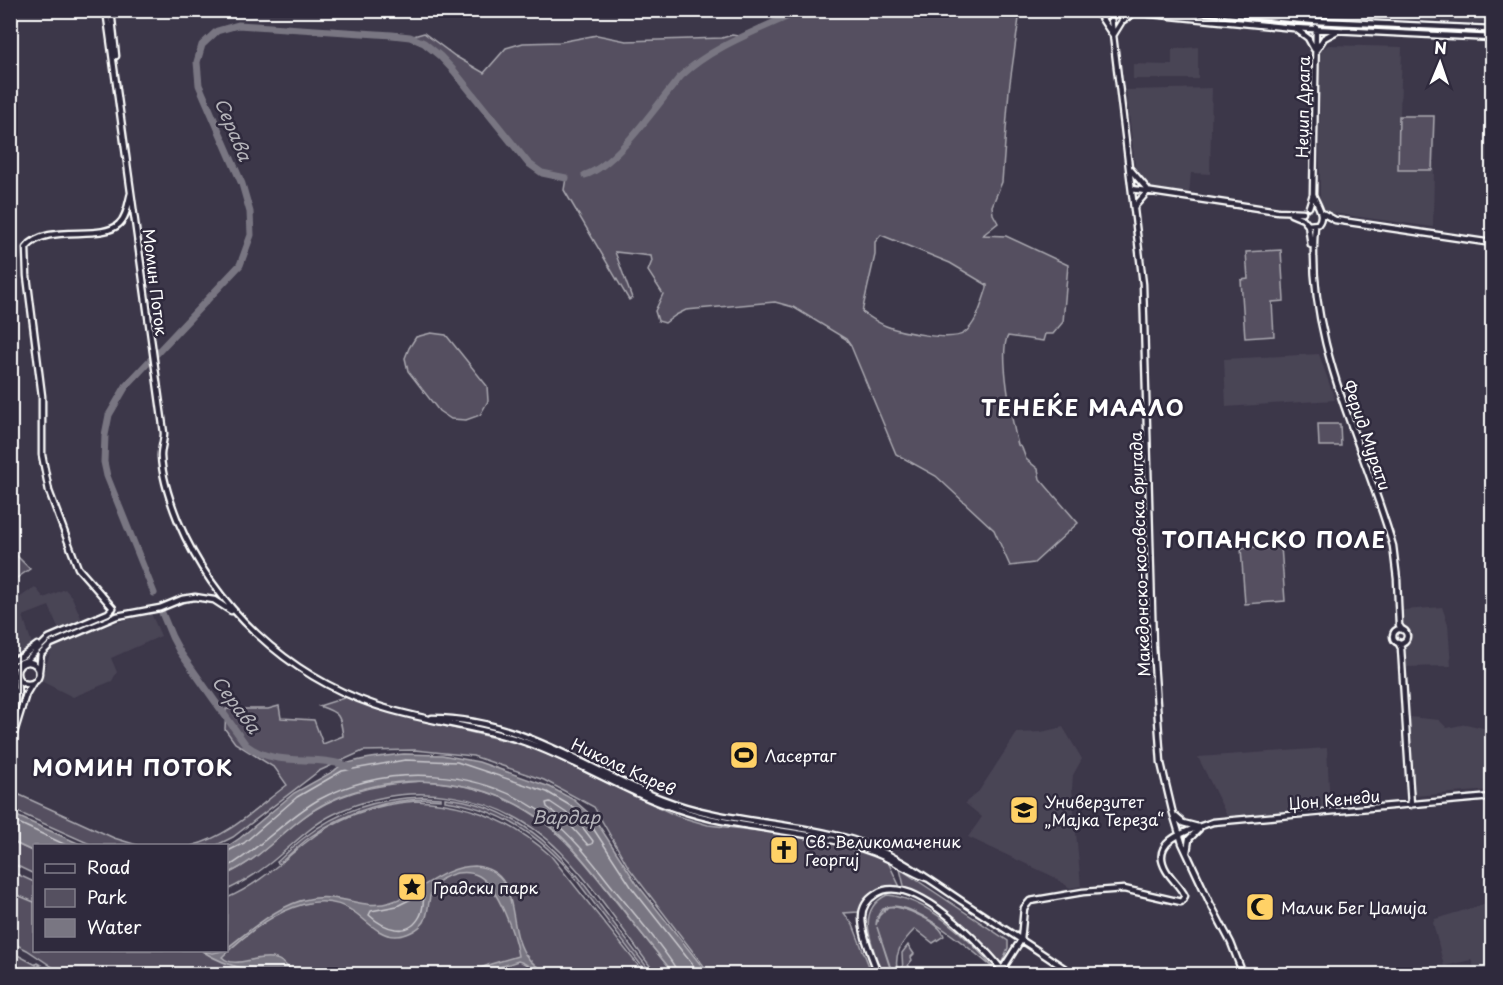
<svg xmlns="http://www.w3.org/2000/svg" width="1503" height="985" font-family="'Playpen Sans',sans-serif">
<rect width="100%" height="100%" fill="#3c3749"/>
<filter id="ink" filterUnits="userSpaceOnUse"><feTurbulence type="fractalNoise" baseFrequency=".0167" numOctaves="2"/><feDisplacementMap in="SourceGraphic" scale="12" xChannelSelector="R" yChannelSelector="G"/><feConvolveMatrix kernelMatrix="1 2 1 2 8 2 1 2 1" color-interpolation-filters="sRGB"/></filter>
<g filter="url(#ink)">
<!-- built -->
<path fill="#494455" d="M1266,11H1492V23L1442,21Z
M1328,45L1402,47L1400,115H1435L1433,227L1324,212L1320,207L1319,56L1321,51Z
M1198,47V79H1133V64L1172,65V49Z
M1212,88L1210,174L1191,173L1189,195L1146,187L1136,174L1126,90Z
M1319,354L1335,400L1226,407L1224,359Z
M35,587L44,598L65,589L72,597L82,620L59,630L49,606L23,616L33,647L11,659L10,604Z
M1442,607L1448,624L1451,666L1406,667L1403,610Z
M150,611L161,636L111,658L117,672L112,681L73,697L43,682V675L52,647L56,644Z
M1410,717L1439,720L1447,728L1466,724L1492,730V790L1414,796Z
M1063,727L1082,759L1073,775L1072,789L1081,886L1070,888L1054,877L968,837L982,817L965,803L979,791L1017,733L1041,732Z
M1327,748L1330,806L1228,818L1198,757Z
M1492,902V974H1477L1471,960L1444,966L1433,923L1435,919Z"/>
<!-- green -->
<path fill="#555060" stroke="#aaa8b0" stroke-width="1.5" fill-rule="evenodd" d="M964,11H1020L1009,90L1002,182L992,206L993,214L998,223L983,235L1006,236L1068,265L1063,322L1053,334H1045L1043,341L1008,336C998,351 1013,426 1018,445L1022,448L1026,459L1038,469L1040,479L1078,523L1034,563L1010,566L994,530L936,476L896,454L851,346L846,339L793,307L775,302L686,310L676,315L665,323L658,321L655,311L663,294L648,271L652,261L651,256L615,252L632,298L629,300L564,190L566,178L542,173L528,163L440,56L424,43L410,37L424,33L455,56L484,73L506,48L523,43L560,42L597,35L626,41L722,38L732,35L744,37L801,11ZM881,235L950,263L987,285V288C982,302 977,324 964,333C952,342 900,332 886,326C878,323 870,317 862,312L875,255V242Z
M1399,116H1434L1432,170H1398Z
M1281,250L1284,301L1272,302L1274,336L1245,338L1241,280L1248,279L1246,252Z
M431,333L446,335L487,386L488,401L480,415L466,420L451,419L439,411L408,371L405,358L409,348L416,337Z
M1318,424H1340L1341,446H1319Z
M1281,546L1285,601L1245,604L1241,548Z
M11,550L30,569L11,582H10Z
M347,697L399,715L532,747L677,816L708,825L805,836L871,853L888,862L900,887L877,890L858,912L844,913L853,925L872,974H710L629,868L594,807L544,780L473,756L415,750L363,751L319,771L233,837L217,845L191,846C230,836 256,808 287,785L275,768L235,743L225,729L226,709H268L279,706L281,718L314,720L323,744L343,736C340,715 340,713 319,706Z
M423,781C520,787 558,826 614,899C634,924 654,949 674,974H656C627,936 595,887 561,852C502,792 410,777 334,814C309,826 291,847 269,864C256,874 242,883 227,890V874C256,861 276,838 301,819C336,792 380,783 423,781Z
M11,791L114,838L137,845H92L11,809Z
M423,797L441,798V800C395,796 347,810 310,837C299,845 289,855 279,864L277,862C286,854 295,844 305,837C339,810 380,798 423,797Z
M445,798C498,803 543,833 575,874L573,875C540,835 498,808 445,801Z
M416,801C468,803 513,821 551,856L645,974H63L27,950L11,942L10,871L34,882V950H226L227,898C258,885 280,863 305,843C337,817 375,804 416,801Z
M10,841L34,852V874L11,863Z
M900,869L1008,941V948L1002,962L997,963L961,923L947,912L905,890Z
M577,875L647,967L644,969L574,877Z
M887,895C926,898 970,938 993,968C976,954 881,869 876,925L879,916L888,907C902,905 940,922 944,936L933,943L915,929C901,943 893,954 898,974L892,972L877,927L892,974H882C874,948 853,911 887,895Z
M908,945L914,954L911,957L912,960L908,965L916,974H904L903,973L902,953Z
M10,951L36,965L37,963L41,965L24,974H11Z"/>
<!-- water -->
<path fill="#797682" stroke="#afadb4" stroke-width="1.5" d="M404,754L442,755L479,762L550,787L574,800L594,818L637,884L708,974H674C655,950 636,927 618,903C600,881 583,857 562,837C501,778 406,766 330,801C291,819 266,857 227,874V847L240,838L294,793L334,771C344,759 387,756 404,754Z
M10,813L82,845L34,846V852L11,841Z
M475,866C523,871 505,922 525,954C531,963 541,970 550,974C532,975 533,965 518,961L479,974H465L491,964L518,956C515,935 498,887 479,876C472,872 464,872 457,873C448,875 439,880 434,887C427,896 430,912 424,922C418,930 406,936 396,936C380,937 366,920 354,912C311,881 253,927 222,957C240,975 272,938 293,974C262,975 228,968 202,951L213,953L226,950L227,948C258,924 290,893 332,898C353,900 370,909 391,902C420,893 442,866 475,866Z"/>
<g fill="none" stroke-linecap="round" stroke-linejoin="round">
<!-- shore -->
<path stroke="#c9c8cd" stroke-width="1.5" d="M550,802L577,820L593,841L592,844L588,845L571,826L547,807L546,803Z
M10,819L68,846
M226,852L244,843L297,797L342,771L405,760L457,762L547,792L576,809L589,822L632,888L700,974
M226,868C260,849 285,819 318,800C389,762 483,768 548,817C572,835 591,860 610,884C621,898 677,963 678,974
M421,894L424,897C423,903 423,911 420,916C408,939 383,928 369,915L371,911L397,906Z"/>
<!-- stream -->
<path stroke="#afadb4" stroke-width="1.5" d="M10,892L34,902"/>
<!-- river -->
<path stroke="#797682" stroke-width="7" d="M585,175C617,165 658,103 681,76C714,45 760,30 801,10
M154,593L107,476L104,462L105,435L109,415L126,386L240,265L251,235L250,212L242,184L199,85L197,62L202,45L217,31L238,25L392,35L410,37L424,43L440,56L454,71L528,163L542,173L566,178
M160,608L172,637L180,652L246,745C277,769 316,753 350,767"/>
<!-- minor casing -->
<g stroke="#fff" stroke-width="9">
<path id="minor" d="M106,10L164,433C164,441 161,448 161,456C162,478 170,501 178,521C214,607 287,675 375,705C422,721 472,725 519,740C574,758 622,791 677,809C728,827 784,828 836,841C851,845 867,849 882,856C898,863 912,873 929,879
M111,10L116,56
M1090,10L1100,16L1112,34
M1110,10L1143,284L1153,647L1161,763L1172,810L1182,843L1210,903L1231,943L1243,974
M1110,10L1293,28L1492,38
M1193,10L1316,21L1492,29
M1296,29L1308,38L1314,49
M1114,34L1122,21L1134,13
M1317,49L1324,38L1337,31
M1130,169L1148,190
M1132,189L1278,211L1303,212
M1134,207L1148,191
M1309,207L1313,194L1316,27
M1322,213L1335,220L1492,243
M1291,214L1303,219L1308,225L1318,224C1326,214 1316,204 1313,194
M1308,225L1311,245
M1315,226C1305,340 1362,439 1393,546L1397,579L1399,625L1402,630
M1393 636a7 7 0 1 1 14 0a7 7 0 1 1-14 0Z
M1398,642L1401,648L1411,805
M10,661L21,657L37,645
M17 673a11 11 0 1 1 22 0a11 11 0 1 1-22 0Z
M10,667L27,660L49,638L108,613L113,608L78,568L49,491L42,455V396L27,276L26,248C46,222 101,242 119,224C127,217 128,203 131,193
M39,671L41,654L51,644L117,616L160,608L182,599L195,597L214,600L231,611
M10,673L17,677L18,694L10,728
M10,682L14,692V705
M432,718C519,718 585,769 662,799C723,823 790,821 853,840C894,853 927,878 963,902C1000,926 1037,950 1073,974
M10,746L26,694L32,684
M1176,817L1183,823L1198,827
M1187,852L1189,839L1199,829
M1002,970L1021,940L1024,908L1030,901L1083,892L1124,889L1181,902L1185,896C1180,886 1171,879 1166,870C1148,839 1191,830 1213,822L1492,797
M878,974C872,956 862,936 862,917C862,907 868,899 876,894C912,870 986,948 1005,974"/>
</g>
<!-- minor -->
<use href="#minor" stroke="#2f2a3d" stroke-width="4.5"/>
</g>
</g>
<!-- icons -->
<defs>
<g id="stadium-square" transform="scale(1.5)"><rect x="-9" y="-9" width="18" height="18" rx="4" fill="#ffd166" stroke="#2f2a3d"/><path d="M0-5a6.5 5 0 1 0 0 10a6.5 5 0 1 0 0-10ZM-3.5-1.8h7v3.6h-7Z" fill="#111"/></g>
<g id="university-square" transform="scale(1.5)"><rect x="-9" y="-9" width="18" height="18" rx="4" fill="#ffd166" stroke="#2f2a3d"/><path d="M0-5L7-2L0 1L-7-2ZM-4 1L0 2.5L4 1V4Q0 6-4 4Z" fill="#111"/></g>
<g id="church-square" transform="scale(1.5)"><rect x="-9" y="-9" width="18" height="18" rx="4" fill="#ffd166" stroke="#2f2a3d"/><path d="M-1.2-6h2.4v3.5h3.3v2.4h-3.3V6h-2.4V-.1h-3.3v-2.4h3.3Z" fill="#111"/></g>
<g id="sight-square" transform="scale(1.5)"><rect x="-9" y="-9" width="18" height="18" rx="4" fill="#ffd166" stroke="#2f2a3d"/><path d="M0-6L1.8-2.2L6-1.7L2.9 1.2L3.7 5.4L0 3.3L-3.7 5.4L-2.9 1.2L-6-1.7L-1.8-2.2Z" fill="#111"/></g>
<g id="mosque-square" transform="scale(1.5)"><rect x="-9" y="-9" width="18" height="18" rx="4" fill="#ffd166" stroke="#2f2a3d"/><path d="M3.5-4.9A6 6 0 1 0 3.5 4.9A5 5 0 1 1 3.5-4.9Z" fill="#111"/></g>
</defs>
<g fill-rule="evenodd">
<use href="#stadium-square" x="744" y="755"/>
<use href="#university-square" x="1024" y="810"/>
<use href="#church-square" x="784" y="850"/>
<use href="#sight-square" x="412" y="887"/>
<use href="#mosque-square" x="1260" y="907"/>
</g>
<g text-anchor="middle" dominant-baseline="central" stroke-width="5" stroke-linejoin="round" paint-order="stroke">
<!-- street labels -->
<g font-size="16" fill="#fff" stroke="#2f2a3d">
<text transform="translate(1302 107) rotate(-89)">Неџип Драга</text>
<text transform="translate(156 282) rotate(83)">Момин Поток</text>
<text transform="translate(1368 435) rotate(71)">Ферид Мурати</text>
<text transform="translate(1139 554) rotate(-92)">Македонско-косовска бригада</text>
<text transform="translate(624 766) rotate(25)">Никола Карев</text>
<text transform="translate(1334 799) rotate(-5)">Џон Кенеди</text>
</g>
<!-- poi labels -->
<g font-size="16" fill="#fff" stroke="#2f2a3d" text-anchor="start">
<text x="765" y="755">Ласертаг</text>
<text x="1045" y="801">Универзитет<tspan x="1045" dy="18">„Мајка Тереза“</tspan></text>
<text x="805" y="841">Св. Великомаченик<tspan x="805" dy="18">Георгиј</tspan></text>
<text x="433" y="887">Градски парк</text>
<text x="1281" y="907">Малик Бег Џамија</text>
</g>
<!-- water labels -->
<g font-size="18" font-style="italic" fill="#b5b4ba" stroke="#2f2a3d">
<text transform="translate(234 129) rotate(67)">Серава</text>
<text transform="translate(237 704) rotate(53)">Серава</text>
<text x="566" y="816">Вардар</text>
</g>
<!-- district labels -->
<g font-size="22" font-weight="bold" letter-spacing="1.5" fill="#fff" stroke="#2f2a3d">
<text x="1083" y="406">ТЕНЕЌЕ МААЛО</text>
<text x="1274" y="538">ТОПАНСКО ПОЛЕ</text>
<text x="133" y="766">МОМИН ПОТОК</text>
</g>
</g>
<!-- margin -->
<rect width="1503" height="985" fill="none" stroke="#2f2a3d" stroke-width="36"/>
<rect x="18" y="18" width="1467" height="949" fill="none" stroke="#fff" stroke-width="2" filter="url(#ink)"/>
<!-- legend -->
<rect x="33" y="844" width="195" height="108" fill="#2f2a3d" stroke="#827f8b" stroke-width="1.5"/>
<rect x="45" y="864" width="30" height="9" fill="#2f2a3d" stroke="#827f8b" stroke-width="1.5"/>
<text x="87" y="874" font-size="18" fill="#ffffff">Road</text>
<rect x="45" y="889" width="30" height="18" fill="#555060" stroke="#827f8b" stroke-width="1.5"/>
<text x="87" y="904" font-size="18" fill="#ffffff">Park</text>
<rect x="45" y="919" width="30" height="18" fill="#797682" stroke="#827f8b" stroke-width="1.5"/>
<text x="87" y="934" font-size="18" fill="#ffffff">Water</text>
<!-- north arrow -->
<g transform="translate(1440 63) rotate(2)" stroke="#2f2a3d" stroke-width="4.5" paint-order="stroke">
<path d="M0-4.5L10 22L0 15L-10 22Z" fill="#ffffff"/>
<text y="-9" font-size="16" font-weight="bold" text-anchor="middle" fill="#ffffff">N</text>
</g>
</svg>
